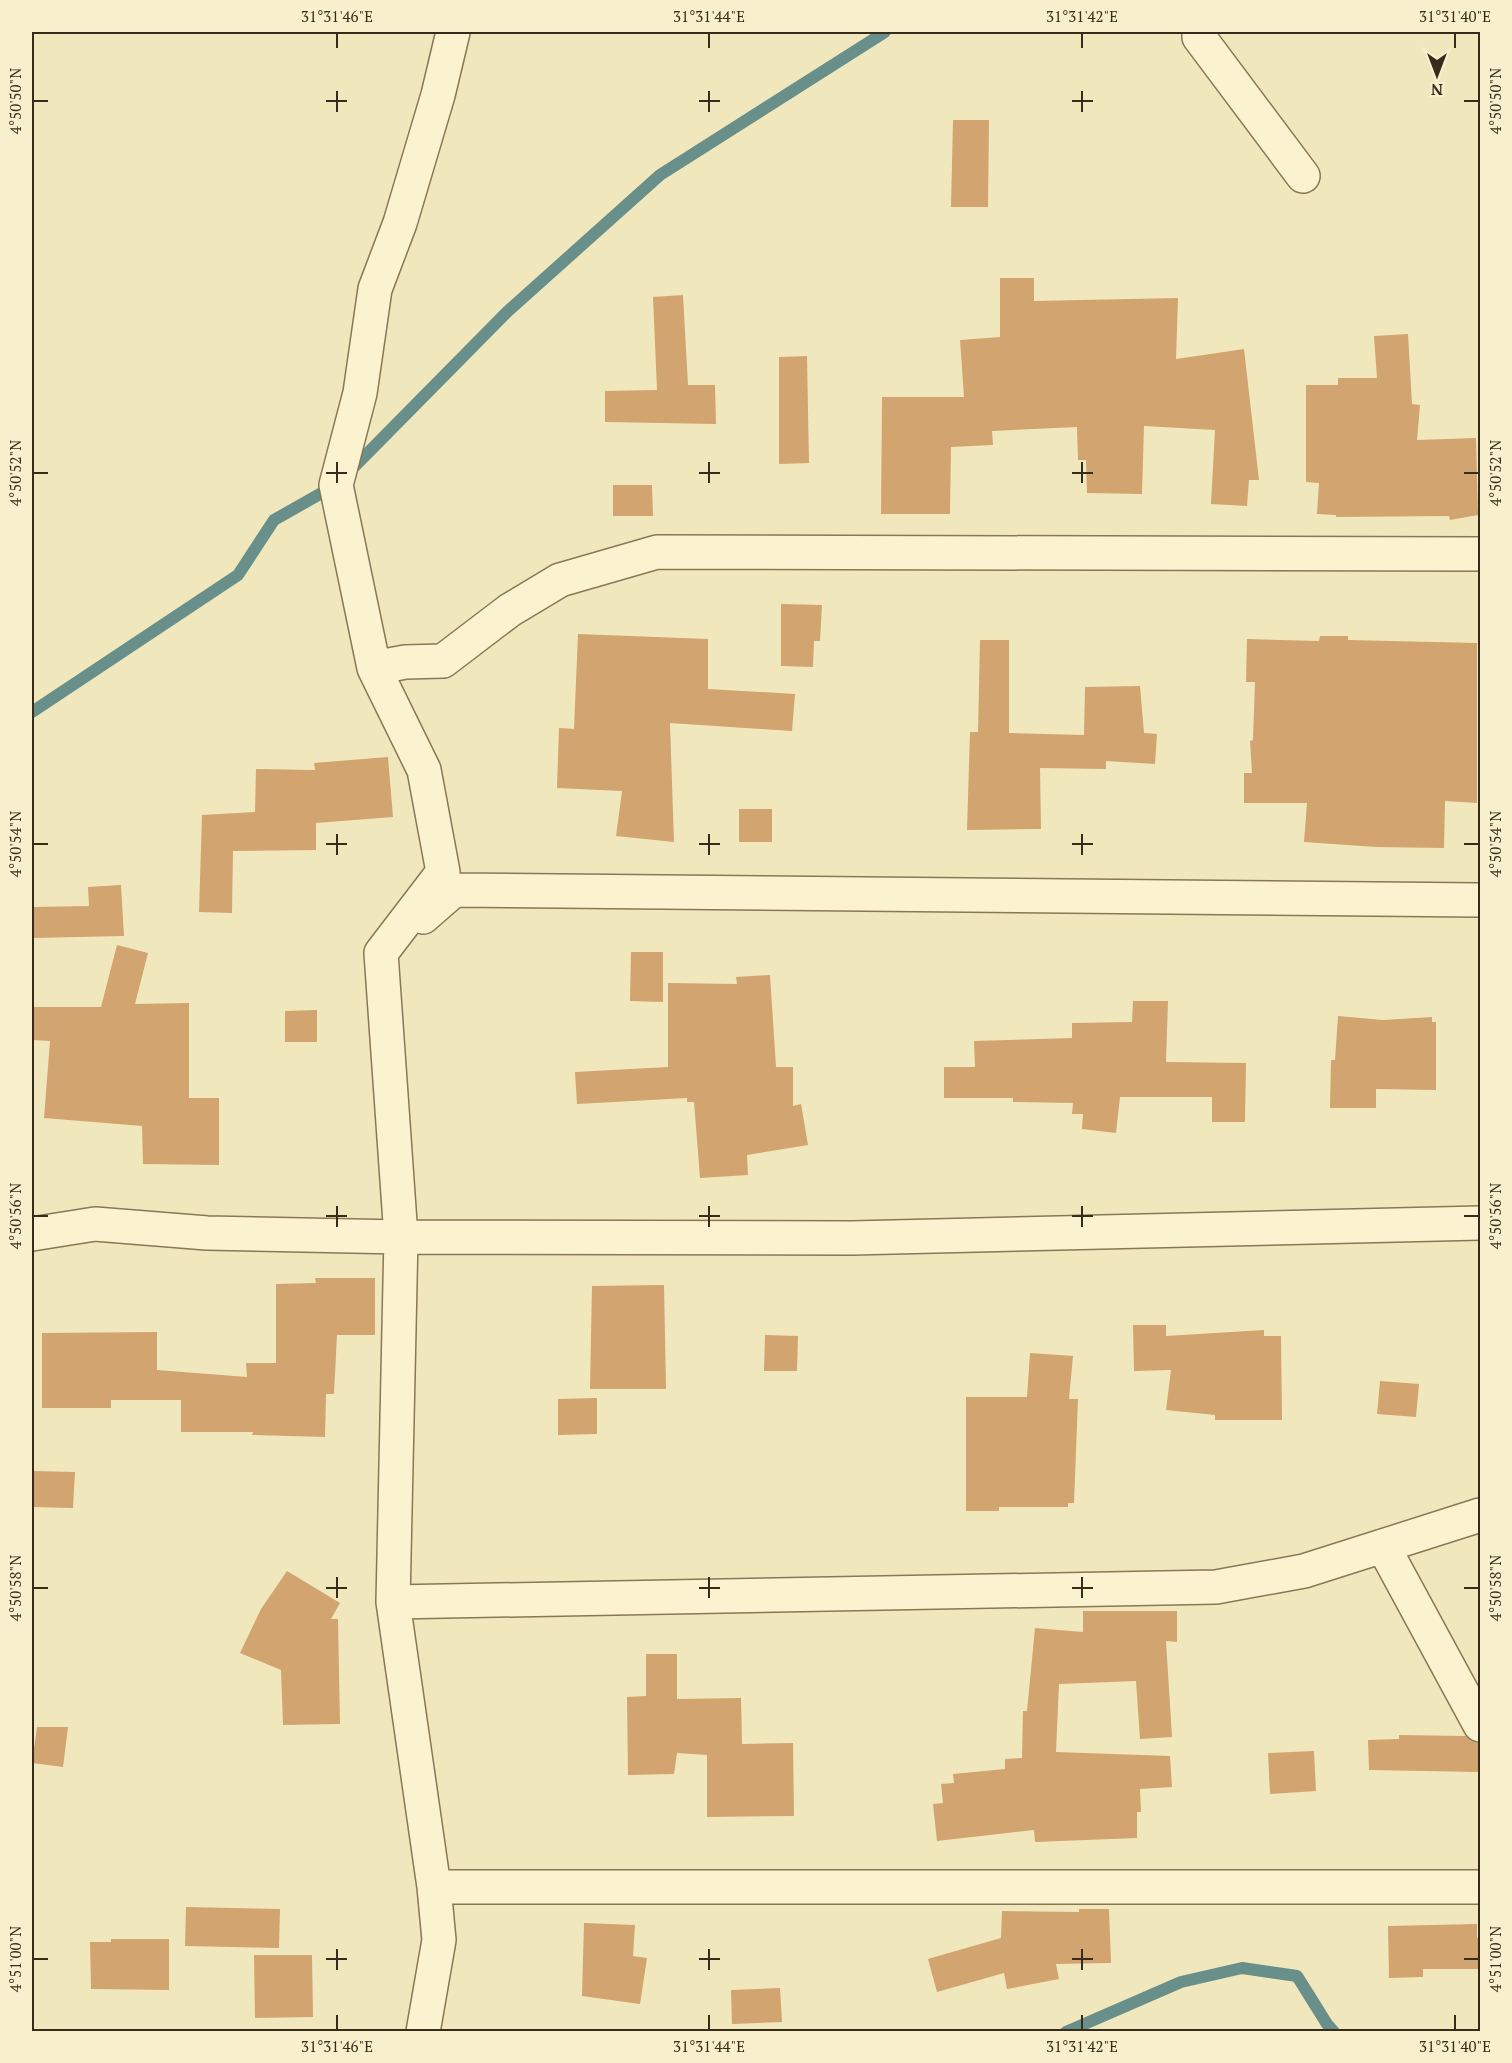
<svg xmlns="http://www.w3.org/2000/svg" width="1512" height="2063" font-family="'PT Serif',serif">
<rect width="100%" height="100%" fill="#f1e7bc"/>
<g fill="none" stroke-linecap="round" stroke-linejoin="round">
<!-- stream -->
<path stroke="#688f8a" stroke-width="12" d="M349,472L507,312L660,175L885,32
M32,712L238,575L274,520L334,486
M1066,2032L1181,1982L1242,1968L1297,1976L1327,2024L1334,2032"/>
</g>
<!-- building -->
<path fill="#d2a46f" d="M953,120H989L988,207H951Z
M1000,278H1034V301L1178,298L1176,359L1244,349L1259,480H1249L1247,506L1211,504L1215,430L1144,426L1142,494L1087,493L1086,460H1078L1077,427L992,431L993,445L951,447L950,514H881L882,397H964L960,340L1000,337Z
M683,295L688,385H715L716,424L605,422V391L657,390L653,297Z
M1408,334L1412,404L1420,405L1417,440L1476,438L1478,515L1450,520L1449,516L1336,517V515L1317,514L1319,483L1306,482V385H1338V378H1377L1374,336Z
M807,356L809,463L779,464V357Z
M613,485H652L653,516H613Z
M781,604L822,605L820,641H814L813,667L781,666Z
M578,634L708,639V689L795,694L792,731L670,723L674,842L616,836L622,791L557,788L559,728L574,729Z
M1320,636H1348V640L1477,643V803L1445,801L1444,848L1376,847L1304,842L1307,803H1244V773H1252L1250,741L1253,740L1255,682H1246L1247,639L1319,641Z
M980,640H1009V733L1084,735L1085,687L1140,686L1144,733L1157,734L1155,764L1106,761V769L1040,768L1041,829L967,830L970,732H978Z
M388,757L393,817L316,823V850L233,851L232,913L199,912L202,815L255,812L256,769L315,770L314,763Z
M739,809H772V842H739Z
M121,885L124,936L32,938V907L89,906L88,887Z
M117,945L148,953L135,1004L189,1003V1098H219V1165L143,1164L142,1126L44,1118L50,1041L32,1040V1007H101Z
M631,952H663V1002L630,1001Z
M770,975L776,1067H793V1106L801,1104L808,1145L747,1155L748,1175L700,1178L694,1102H687V1098L577,1104L575,1072L668,1067V983L737,984L736,977Z
M1133,1001H1168L1166,1062L1246,1063L1245,1122H1212V1097H1120L1116,1133L1082,1129L1083,1114H1072L1073,1103L1013,1102V1098H944V1067H975L974,1041L1072,1038V1023L1132,1022Z
M317,1010V1042H285V1011Z
M1338,1016L1383,1020L1432,1017V1022H1436V1090L1376,1089V1108H1330L1331,1060H1335Z
M315,1278H375V1335H337L334,1394H326L325,1437L252,1435L253,1432H181V1400H111V1408H42V1333L157,1332V1370L247,1377L246,1363H276V1284L316,1283Z
M664,1285L666,1389H590L592,1286Z
M1133,1325H1166V1336L1264,1330V1336H1281L1282,1420H1215V1415L1166,1410L1171,1370L1134,1371Z
M765,1335L798,1336L797,1371H764Z
M1030,1353L1073,1356L1069,1399H1078L1074,1503H1068V1507H999V1511H966V1397H1027Z
M1380,1381L1419,1384L1416,1417L1377,1414Z
M597,1398V1434L558,1435V1399Z
M32,1471L75,1472L73,1508L32,1507Z
M287,1571L340,1603L331,1619H338L340,1724L283,1725L281,1670L240,1653L261,1609Z
M1083,1611H1177V1642L1166,1641L1172,1737L1140,1739L1136,1681L1059,1684L1056,1752L1170,1756L1172,1787L1140,1789L1141,1812H1137V1838L1035,1842L1034,1830L937,1841L933,1804L943,1803L941,1784L954,1783L953,1774L1005,1769V1759L1022,1758L1023,1711H1027L1035,1628L1083,1632Z
M646,1654H677V1699L741,1698L742,1744L793,1743L794,1816L707,1817V1755L677,1753L674,1774L628,1775L627,1697L646,1696Z
M37,1727H68L63,1767L32,1763Z
M1399,1735L1466,1736L1471,1741L1480,1744L1479,1772L1369,1770L1368,1740L1399,1739Z
M1314,1751L1316,1791L1270,1794L1268,1753Z
M186,1907L280,1909L279,1948L185,1946Z
M1079,1909H1109L1111,1963L1056,1964L1059,1979L1007,1989L1004,1973L937,1992L928,1959L1001,1938L1002,1911L1079,1912Z
M584,1923L635,1925L633,1956L647,1958L640,2004L582,1996Z
M1477,1924V1938H1480V1969H1423V1977L1389,1978L1388,1926Z
M111,1939H169V1990L91,1989L90,1942H111Z
M254,1955H312L313,2017L255,2018Z
M780,1988L782,2022L732,2024L731,1990Z"/>
<g fill="none" stroke-linecap="round" stroke-linejoin="round">
<!-- minor casing -->
<g stroke="#897755" stroke-width="36">
<path id="minor" d="M1199,32V37L1303,176
M374,668L405,662L443,661L510,610L560,580L657,552L1480,554
M423,917L454,890L1480,900
M32,1234L95,1224L207,1233L401,1237L852,1238L1480,1223
M1383,1546L1480,1725
M393,1602L1216,1587L1304,1571L1480,1515
M434,1887H1480
M423,2032L439,1940L434,1887L393,1602L401,1237L381,953L443,872L424,770L374,668L336,485L360,393L375,289L400,223L438,95L453,32"/>
</g>
<!-- minor -->
<use href="#minor" stroke="#fbf3d0" stroke-width="33"/>
</g>
<!-- ticks -->
<path fill="none" stroke="#372c1b" stroke-width="2" d="M337,33V48M709,33V48M1082,33V48M1455,33V48M337,91V112M709,91V112M1082,91V112M33,101H48M326,101H347M699,101H720M1072,101H1093M1464,101H1479M337,462V483M709,462V483M1082,462V483M33,473H48M326,473H347M699,473H720M1072,473H1093M1464,473H1479M337,834V855M709,834V855M1082,834V855M33,844H48M326,844H347M699,844H720M1072,844H1093M1464,844H1479M337,1206V1227M709,1206V1227M1082,1206V1227M33,1216H48M326,1216H347M699,1216H720M1072,1216H1093M1464,1216H1479M337,1577V1598M709,1577V1598M1082,1577V1598M33,1588H48M326,1588H347M699,1588H720M1072,1588H1093M1464,1588H1479M337,1949V1970M709,1949V1970M1082,1949V1970M33,1959H48M326,1959H347M699,1959H720M1072,1959H1093M1464,1959H1479M337,2015V2030M709,2015V2030M1082,2015V2030M1455,2015V2030"/>
<!-- border -->
<rect width="1512" height="2063" fill="none" stroke="#f8f0cc" stroke-width="66"/>
<!-- north arrow -->
<g transform="translate(1437 75) rotate(180)" stroke="#f8f0cc" stroke-width="4.5" paint-order="stroke">
<path d="M0-4.5L10 22L0 15L-10 22Z" fill="#372c1b"/>
<text y="-9" font-size="16" font-weight="bold" text-anchor="middle" fill="#372c1b">N</text>
</g>
<rect x="33" y="33" width="1446" height="1997" fill="none" stroke="#372c1b" stroke-width="2"/>
<g font-size="15" text-anchor="middle" fill="#372c1b">
<text x="337" y="22">31°31'46"E</text>
<text x="709" y="22">31°31'44"E</text>
<text x="1082" y="22">31°31'42"E</text>
<text x="1455" y="22">31°31'40"E</text>
<text transform="translate(1496 101) rotate(-90)" y="5">4°50'50"N</text>
<text transform="translate(16 101) rotate(-90)" y="5">4°50'50"N</text>
<text transform="translate(1496 473) rotate(-90)" y="5">4°50'52"N</text>
<text transform="translate(16 473) rotate(-90)" y="5">4°50'52"N</text>
<text transform="translate(1496 844) rotate(-90)" y="5">4°50'54"N</text>
<text transform="translate(16 844) rotate(-90)" y="5">4°50'54"N</text>
<text transform="translate(1496 1216) rotate(-90)" y="5">4°50'56"N</text>
<text transform="translate(16 1216) rotate(-90)" y="5">4°50'56"N</text>
<text transform="translate(1496 1588) rotate(-90)" y="5">4°50'58"N</text>
<text transform="translate(16 1588) rotate(-90)" y="5">4°50'58"N</text>
<text transform="translate(1496 1959) rotate(-90)" y="5">4°51'00"N</text>
<text transform="translate(16 1959) rotate(-90)" y="5">4°51'00"N</text>
<text x="337" y="2052">31°31'46"E</text>
<text x="709" y="2052">31°31'44"E</text>
<text x="1082" y="2052">31°31'42"E</text>
<text x="1455" y="2052">31°31'40"E</text>
</g>
</svg>
